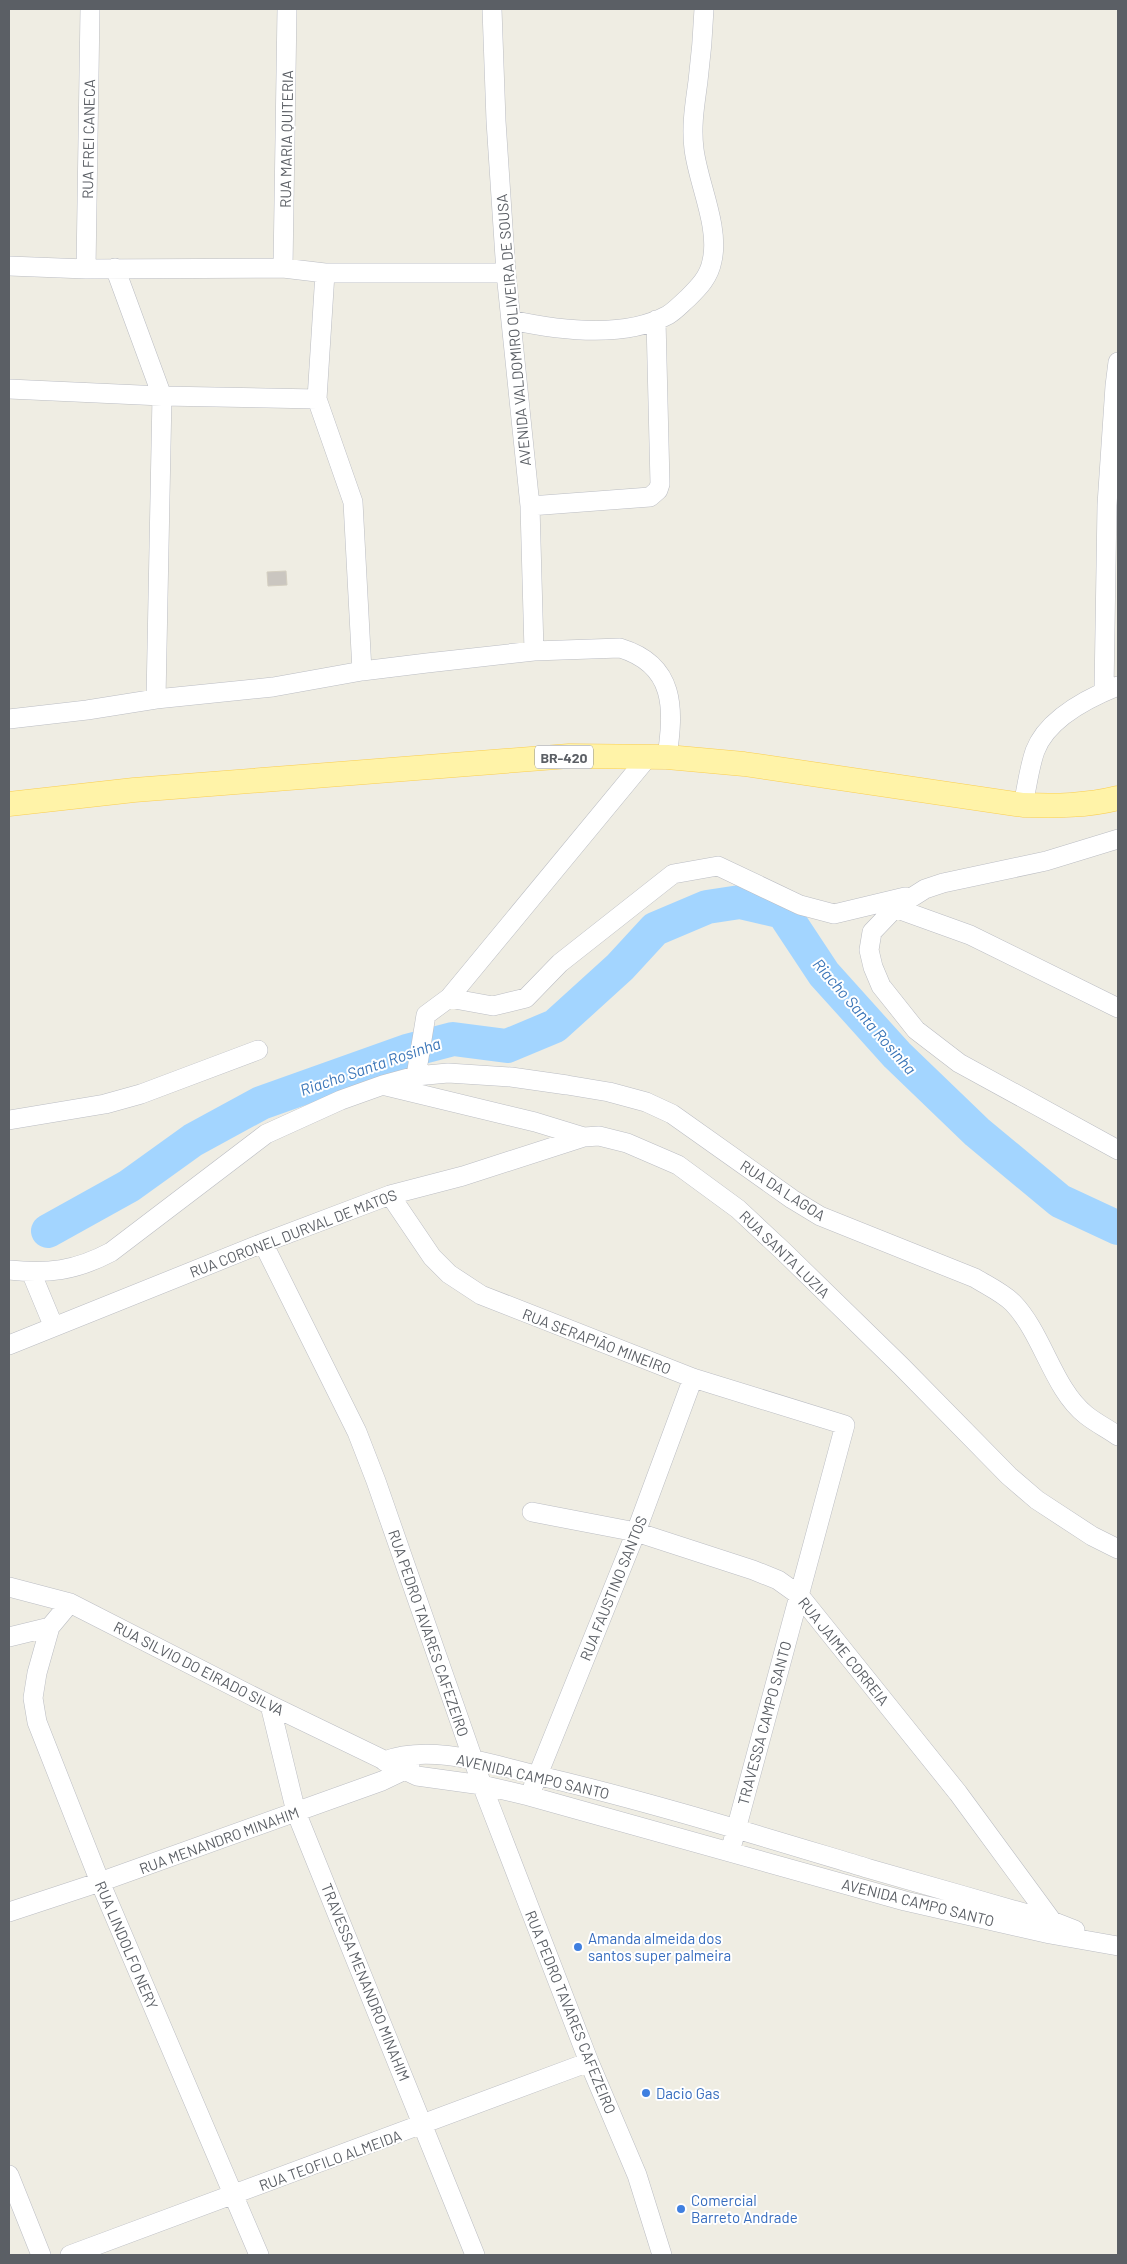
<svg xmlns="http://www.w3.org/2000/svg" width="1127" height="2264" font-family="Barlow,sans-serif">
<rect width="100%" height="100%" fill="#efede3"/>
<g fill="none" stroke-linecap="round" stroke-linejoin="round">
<!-- river -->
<path stroke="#a3d5ff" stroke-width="34" d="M48,1231L129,1186L193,1140L261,1103L407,1051L453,1039L507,1046L555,1026L620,967L655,929L707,907L740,902L783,912L824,974L897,1055L977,1132L1060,1201L1118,1228"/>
</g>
<!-- building -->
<path fill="#cac6c0" stroke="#d4cfc1" d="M286,571L287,585L268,586L267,572Z"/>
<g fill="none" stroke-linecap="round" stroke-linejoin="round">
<!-- minor casing -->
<g stroke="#bbbdc3" stroke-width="20">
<path id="minor" d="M492,9L496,121L506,273L530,506L534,651
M9,266L86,269L283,268L325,273H506
M115,268L162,396L156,699
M283,268L287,9
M86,269L90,9
M325,273L317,399L353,502L362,671
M511,320C557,330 624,339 668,315C676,310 681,304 688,298C699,287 709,277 712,261C720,227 698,183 694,149C691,125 695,104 698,81C701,57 703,33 704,9
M9,389L162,396L317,399
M530,506L650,497L658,490L660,484L656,320
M1104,691L1107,505L1115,386L1118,362
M9,719L87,710L156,699L273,687L362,671L427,663L534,651L620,648C676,665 674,709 667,757
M1023,805C1027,787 1029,768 1035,751C1047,719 1088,698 1118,686
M1118,839L1046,861L943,883L925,889L895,908L872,932L869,950L873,967L881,986L916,1030L959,1063L1118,1150
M895,908L970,935L1118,1008
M449,998L493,1006L526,998L560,963L673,874L718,866L800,905L834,914L905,897
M416,1076L426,1015L449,998L648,757
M386,1086L535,1122L584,1137L599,1136L627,1143L678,1165L738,1209L783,1251L901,1366L1009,1476L1037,1500L1092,1536L1118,1549
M9,1120L105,1104L141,1094L258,1050
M390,1195L432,1257L449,1274L481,1295L693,1378L845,1425L730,1852
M263,1243L357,1432L376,1481L482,1785L589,2062L637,2175L662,2255
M9,1270C48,1274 75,1271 111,1252L266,1134L341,1100L383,1085L416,1076L448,1073L511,1077L567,1085L609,1092L646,1102L672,1114L792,1199L820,1216L975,1278C988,1286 1003,1293 1013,1303C1043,1334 1053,1389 1086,1415C1096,1423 1108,1429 1118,1436
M31,1272L53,1325
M9,1345L263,1243L390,1195L463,1176L584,1137
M532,1512L636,1532L753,1570L778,1580L799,1595L958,1793L1052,1921L1051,1925
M9,1587L70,1603L270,1705L417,1776L482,1785L529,1796L905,1901L1050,1934L1118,1946
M50,1627L37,1673L33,1698L37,1722L100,1882L259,2255
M9,1637L50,1627L70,1603
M270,1705L296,1812L475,2255
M384,1761C432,1743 492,1765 540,1776C651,1802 760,1836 870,1869C931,1887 991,1903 1052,1921L1075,1930
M533,1787L636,1532L693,1378
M9,1912L100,1882L382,1781L403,1771L410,1765
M9,2175L41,2255
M70,2255L589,2062"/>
</g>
<!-- major casing -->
<g stroke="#face51" stroke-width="25">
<path id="major" d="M9,804L134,790L569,756L667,757L744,764L1023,805C1056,806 1086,806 1118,798"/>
</g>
<!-- minor -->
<use href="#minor" stroke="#fff" stroke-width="19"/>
<!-- major -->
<use href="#major" stroke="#fff3a8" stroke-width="24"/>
</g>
<!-- markers -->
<g fill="#3f7fe0" stroke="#fff" stroke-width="2">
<circle cx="578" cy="1947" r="5"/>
<circle cx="646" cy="2093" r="5"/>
<circle cx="681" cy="2209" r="5"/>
</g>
<g text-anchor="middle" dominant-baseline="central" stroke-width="4" stroke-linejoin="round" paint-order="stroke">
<!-- shield labels -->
<rect fill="#fff" stroke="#8c8f93" stroke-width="1" x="535" y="745.5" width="58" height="23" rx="4"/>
<g font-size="14" font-weight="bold" fill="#5b5f65">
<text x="564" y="757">BR-420</text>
</g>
<!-- street labels -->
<g font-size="15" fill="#5b5f65" stroke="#fff">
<text transform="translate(88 139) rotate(-89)">RUA FREI CANECA</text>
<text transform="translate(286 139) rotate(-89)">RUA MARIA QUITERIA</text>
<text transform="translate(513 330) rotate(-95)">AVENIDA VALDOMIRO OLIVEIRA DE SOUSA</text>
<text transform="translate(783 1190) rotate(33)">RUA DA LAGOA</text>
<text transform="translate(293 1233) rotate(-21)">RUA CORONEL DURVAL DE MATOS</text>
<text transform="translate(785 1254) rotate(44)">RUA SANTA LUZIA</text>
<text transform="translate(597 1341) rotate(21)">RUA SERAPIÃO MINEIRO</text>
<text transform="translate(613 1588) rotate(-68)">RUA FAUSTINO SANTOS</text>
<text transform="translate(429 1633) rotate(71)">RUA PEDRO TAVARES CAFEZEIRO</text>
<text transform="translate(844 1651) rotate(51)">RUA JAIME CORREIA</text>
<text transform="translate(199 1668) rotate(27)">RUA SILVIO DO EIRADO SILVA</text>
<text transform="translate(764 1723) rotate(-75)">TRAVESSA CAMPO SANTO</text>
<text transform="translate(533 1776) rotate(13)">AVENIDA CAMPO SANTO</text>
<text transform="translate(219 1840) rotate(-20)">RUA MENANDRO MINAHIM</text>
<text transform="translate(918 1902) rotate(14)">AVENIDA CAMPO SANTO</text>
<text transform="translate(127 1945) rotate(67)">RUA LINDOLFO NERY</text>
<text transform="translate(366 1982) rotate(68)">TRAVESSA MENANDRO MINAHIM</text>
<text transform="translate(571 2012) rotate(68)">RUA PEDRO TAVARES CAFEZEIRO</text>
<text transform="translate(330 2160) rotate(-20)">RUA TEOFILO ALMEIDA</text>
</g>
<!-- shop labels -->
<g font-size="15" fill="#366cbe" stroke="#fff" text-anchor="start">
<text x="588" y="1938">Amanda almeida dos<tspan x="588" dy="17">santos super palmeira</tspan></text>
<text x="656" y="2093">Dacio Gas</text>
<text x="691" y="2200">Comercial<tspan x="691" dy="17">Barreto Andrade</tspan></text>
</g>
<!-- water labels -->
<g font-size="16" font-style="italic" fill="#3a75b8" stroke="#fff">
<text transform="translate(865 1016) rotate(49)">Riacho Santa Rosinha</text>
<text transform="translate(370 1066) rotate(-19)">Riacho Santa Rosinha</text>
</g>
</g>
<!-- border -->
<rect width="1127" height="2264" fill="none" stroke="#5b5f65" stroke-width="20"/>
</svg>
